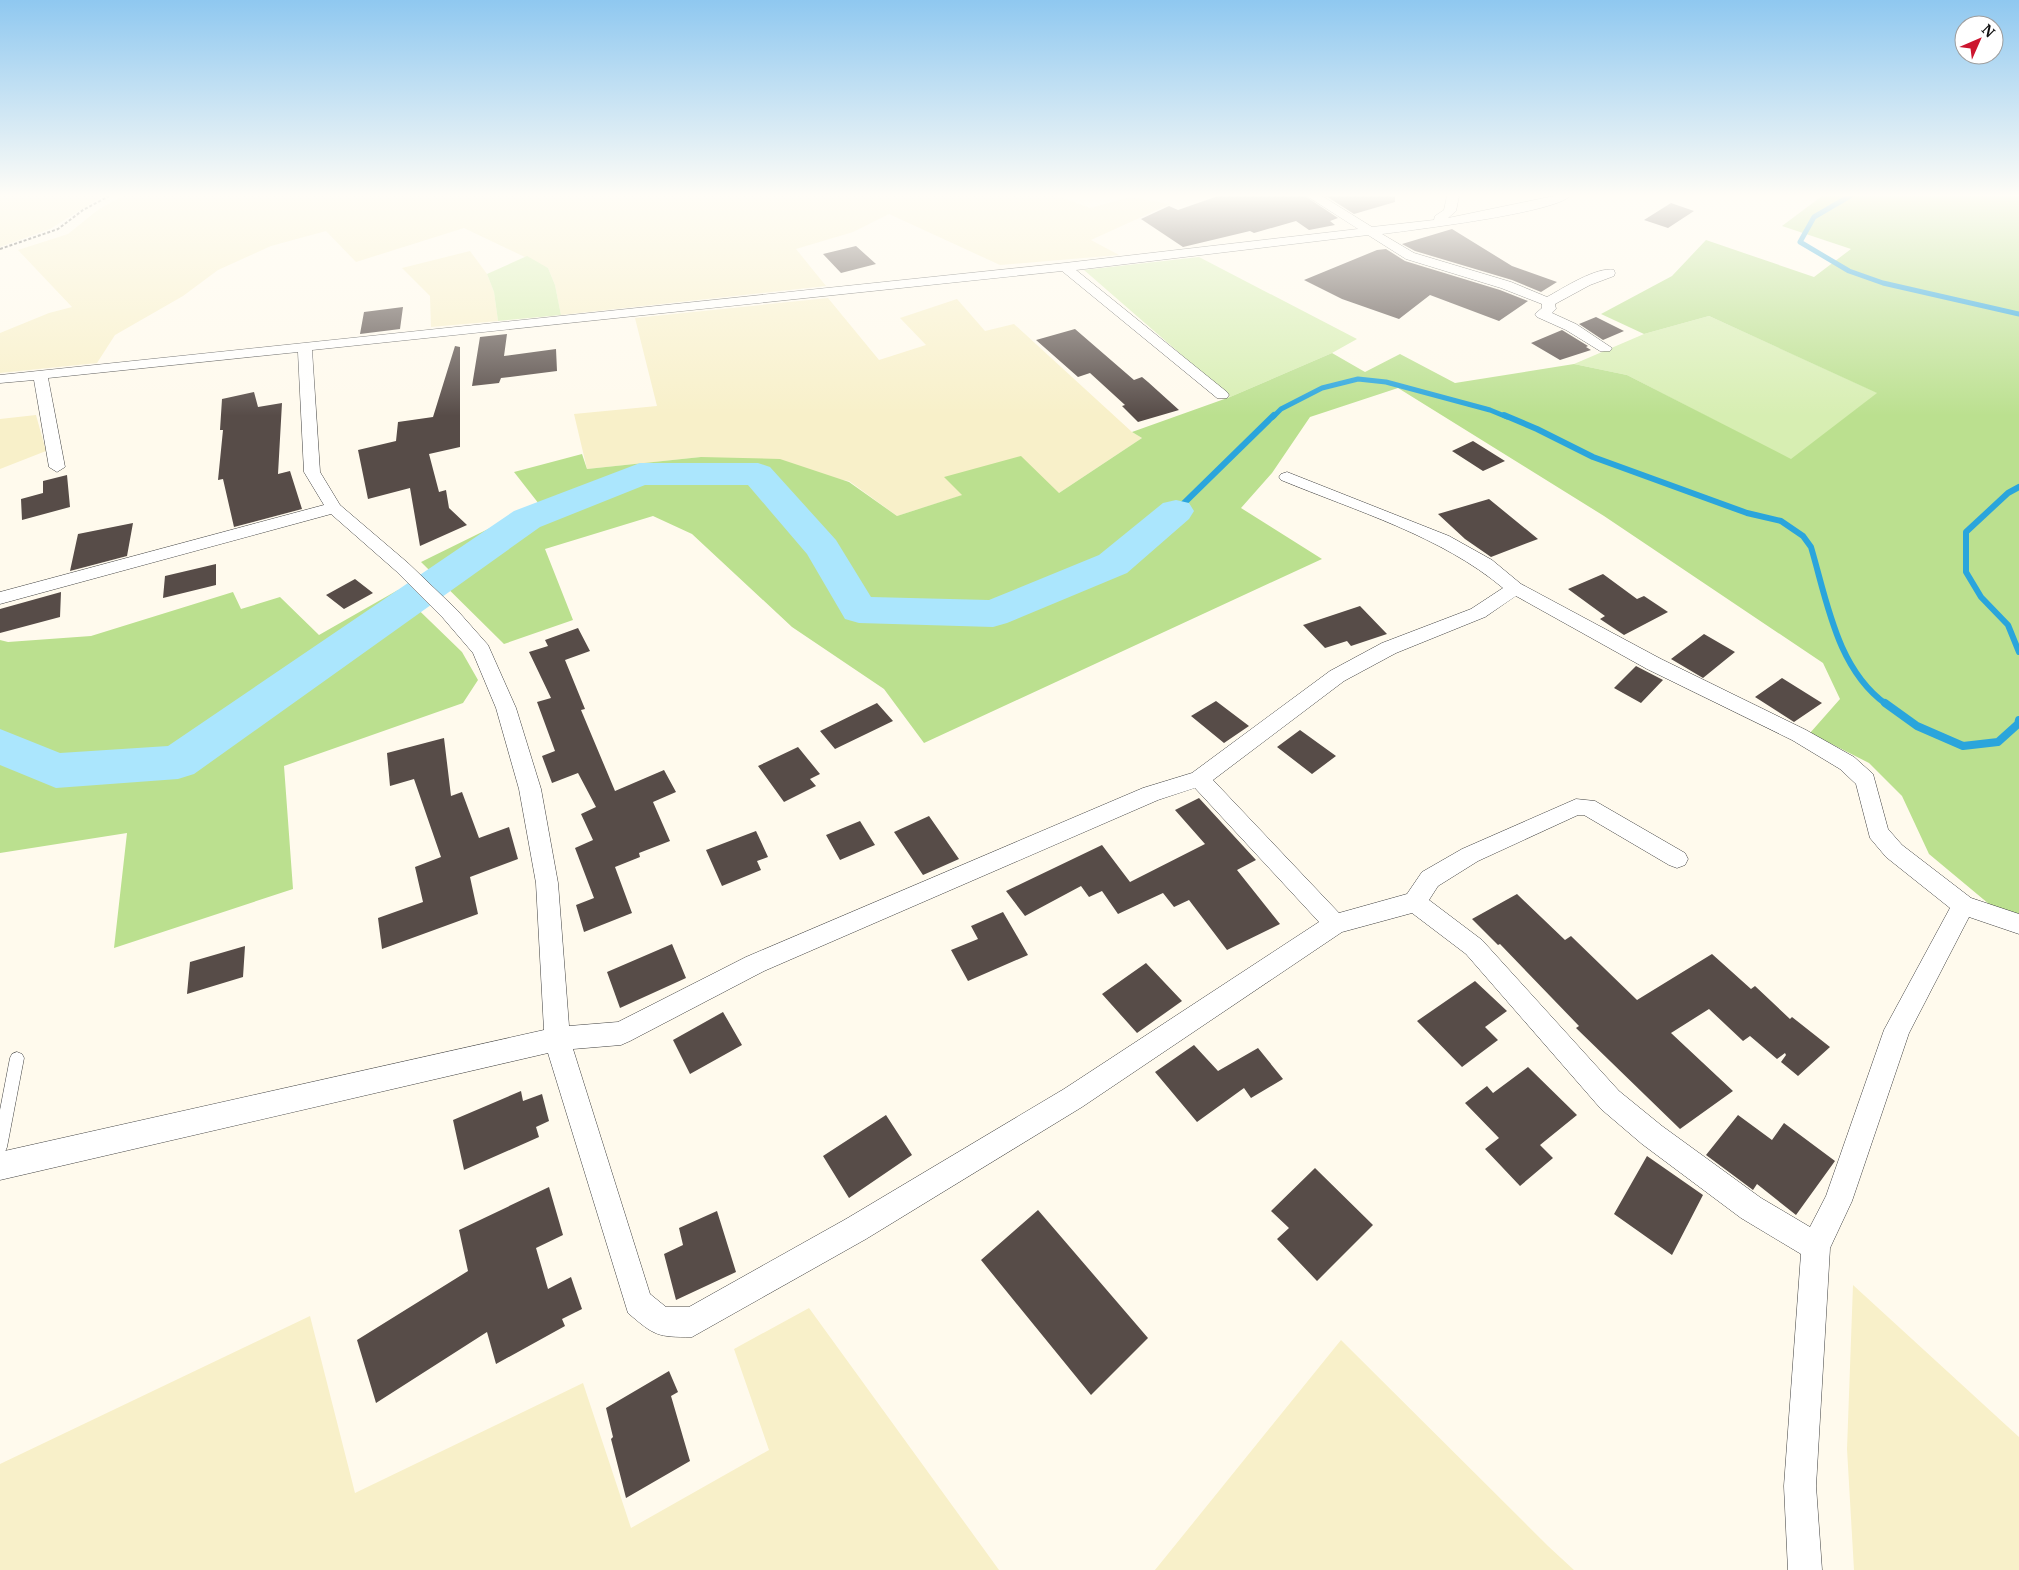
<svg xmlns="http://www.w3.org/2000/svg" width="2019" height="1570" font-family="Merriweather,serif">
<rect width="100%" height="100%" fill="#fffaed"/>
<!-- farmland -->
<path fill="#f8f0c9" d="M0,196H103L50,229L0,247Z
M123,196H1058L1090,208L1130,197L1170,204L1091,240L1119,255L1000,265L889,214L853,232L796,249L826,286L561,315L555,285L548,268L464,228L356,262L326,231L271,246L218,270L183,296L115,335L97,363L0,373V333L49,313L72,307L18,250L68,234L99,209Z
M470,251L487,274L494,292L498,321L431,327L430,296L402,268Z
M828,298L879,360L926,345L900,318L957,299L985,331L1014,324L1132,432L1142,438L1059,493L945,477L963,495L897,516L849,481L701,457L587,469L574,414L657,406L635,318Z
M36,415L46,451L0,469V419Z
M1853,1285L2019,1437V1570H1854L1847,1449Z
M809,1308L999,1570H0V1464L310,1316L355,1493L583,1383L631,1528L769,1450L734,1349Z
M1341,1340L1548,1546L1574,1570H1155Z"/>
<!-- green -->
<path fill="#d7eeb2" d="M527,256L548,268L555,285L561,315L498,321L494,292L487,274Z
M1199,257L1357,339L1332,353L1230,397L1084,270Z
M1709,316L1878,393L1791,460L1627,375L1574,364L1644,334Z"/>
<!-- forest -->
<path fill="#bbe08f" d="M1822,196H2019V914L1995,909L1929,854L1902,796L1869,763L1810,733L1840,699L1823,663L1604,516L1398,388L1310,417L1272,473L1241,508L1322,559L924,743L884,689L792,627L692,534L653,516L545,549L573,620L504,644L421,562L539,504L514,472L582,454L587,469L701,457L780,459L849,482L897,516L962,495L944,477L1021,456L1059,493L1142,438L1132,432L1230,397L1332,353L1365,372L1400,354L1455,383L1574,364L1627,375L1791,459L1877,393L1709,316L1644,334L1601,314L1672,276L1706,240L1814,277L1851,249L1782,226Z
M398,590L462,652L478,680L463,703L284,766L293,889L114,948L127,833L0,853V640L8,642L91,636L233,592L241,609L280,597L319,635Z"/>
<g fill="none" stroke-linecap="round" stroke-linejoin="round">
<!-- stream-far2 -->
<path stroke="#2aa5dc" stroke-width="5" d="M1850,196L1814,217L1800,242L1849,271L1883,283L2019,314
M1273,417L1281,409L1322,388L1358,379L1386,382L1490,410L1507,417"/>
<!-- stream-far1 -->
<path stroke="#2aa5dc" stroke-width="6" d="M1504,415L1537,429L1593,457L1747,513L1781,521L1803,536L1811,547C1827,601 1837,669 1886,704
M2019,487L2008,493L1966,532V572L1981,597L2008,625L2019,652
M1176,511L1274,415"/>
<!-- stream -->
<path stroke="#2aa5dc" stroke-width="8" d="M1885,703L1917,726L1963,746L1998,742L2018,724L2019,720"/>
<!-- river -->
<path fill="#abe6fd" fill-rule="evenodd" d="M640,463H758L770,467L836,540L871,597L989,600L1099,555L1163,503L1176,500L1189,503L1194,511L1189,519L1127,573L1007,623L993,627L859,623L845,619L807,554L748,485H645L540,527L194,774L178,779L56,788L0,765V729L60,753L168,746L514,511Z"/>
</g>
<!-- building -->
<path fill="#574c48" d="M1218,196H1305L1338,218L1330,221L1335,225L1309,230L1296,221L1254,233L1250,231L1183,247L1141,219L1169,206L1178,210Z
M1326,196H1395V202L1354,214Z
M1671,203L1694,211L1668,228L1644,220Z
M1452,229L1512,266L1557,282L1541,292L1512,280L1415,251L1402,244Z
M856,246L876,264L841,273L823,254Z
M1386,249L1405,261L1500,290L1528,301L1499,321L1430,295L1399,319L1342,299L1304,280L1377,250Z
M403,307L400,329L360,334L364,312Z
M1596,317L1624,331L1603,340L1579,324Z
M1075,329L1134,380L1142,377L1148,382L1179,410L1138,422L1122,406L1125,405L1090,373L1078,377L1036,340Z
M1562,330L1588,346L1586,347L1591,350L1560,360L1531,343Z
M507,334L504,356L556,349L557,371L501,378L499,383L472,386L480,337Z
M455,346L460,347V447L429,454L439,492L446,490L449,508L467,525L420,546L410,488L368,499L358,450L396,441L398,422L433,417Z
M254,392L258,407L282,403L278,474L290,471L302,509L234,527L223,479L218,480L223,430H220L222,399Z
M1473,441L1505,461L1483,471L1452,451Z
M67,475L70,507L22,520L21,499L43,493V481Z
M1489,499L1538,539L1491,557L1465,539L1438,514Z
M133,523L127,556L70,571L78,534Z
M216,564V585L163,598L165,576Z
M1603,574L1637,599L1644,596L1668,612L1624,635L1600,619L1605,616L1568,589Z
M355,579L373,593L344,609L326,595Z
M61,592L60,617L0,633V609Z
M1360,606L1387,634L1351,646L1347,641L1325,648L1303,625Z
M578,628L590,651L565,660L585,709L581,710L615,791L664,770L676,792L653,802L670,841L639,853L640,857L615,867L632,913L584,932L576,905L594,898L575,848L593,840L581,814L596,807L578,773L552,783L542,756L555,751L537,702L551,698L529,652L548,646L545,640Z
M1704,634L1735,652L1703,678L1671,659Z
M1636,666L1663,680L1641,703L1614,688Z
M1782,678L1822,703L1794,722L1755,697Z
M1216,701L1249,726L1224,743L1191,716Z
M877,703L893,721L835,749L820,731Z
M1300,730L1336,756L1312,774L1277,747Z
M444,738L451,796L462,792L479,838L509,827L518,859L470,877L478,914L382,949L378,918L423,902L415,867L441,857L414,779L390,786L387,753Z
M798,747L820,774L810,779L816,786L784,802L758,766Z
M1199,798L1256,860L1237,870L1280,924L1227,950L1189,900L1174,907L1163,893L1118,914L1102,891L1089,897L1081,886L1025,916L1006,891L1102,845L1130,882L1205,844L1175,810Z
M929,816L959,859L923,875L894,832Z
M860,821L875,845L840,860L826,835Z
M756,831L768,857L757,861L761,870L722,886L706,850Z
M1517,894L1565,940L1571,936L1637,1000L1712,954L1751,989L1755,986L1790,1019L1792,1017L1830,1047L1798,1076L1781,1062L1786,1055L1785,1053L1777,1059L1750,1036L1743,1041L1709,1009L1671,1033L1733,1091L1680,1129L1576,1028L1579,1026L1500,944L1498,945L1472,919Z
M1003,912L1028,955L968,981L951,950L978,939L971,926Z
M672,944L686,978L620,1008L607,972Z
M245,946L243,977L187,994L190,962Z
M1146,963L1182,1001L1137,1033L1102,994Z
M1475,981L1507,1011L1485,1027L1498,1040L1462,1067L1417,1021Z
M723,1012L742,1045L690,1074L673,1040Z
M1194,1045L1218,1071L1258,1048L1283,1079L1251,1098L1244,1088L1197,1122L1155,1072Z
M1528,1067L1577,1115L1540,1145L1553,1158L1520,1186L1485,1149L1499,1138L1465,1103L1487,1086L1493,1093Z
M521,1091L523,1101L542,1094L549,1121L536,1127L539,1137L464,1170L453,1120Z
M886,1115L912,1155L849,1198L823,1156Z
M1738,1115L1772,1140L1784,1123L1835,1161L1796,1215L1757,1184L1753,1190L1706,1155Z
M1647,1156L1703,1195L1672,1255L1614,1214Z
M1315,1168L1373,1225L1317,1281L1277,1239L1289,1228L1271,1211Z
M549,1187L563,1235L536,1248L548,1289L571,1277L582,1309L562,1319L565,1326L496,1364L487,1332L376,1403L357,1340L468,1271L459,1230Z
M1038,1210L1148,1338L1091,1395L981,1260Z
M717,1211L736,1272L676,1300L664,1254L683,1245L679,1228Z
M669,1371L678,1392L671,1396L690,1461L626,1498L611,1439L613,1437L606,1408Z"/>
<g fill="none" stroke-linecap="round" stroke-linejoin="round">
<!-- lane casing -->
<g stroke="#404040" stroke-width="1">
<path id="lane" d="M17,1052L22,1054L24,1058L7,1147L5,1152L0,1154V1110L10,1058L12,1054Z"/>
</g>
<!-- street casing -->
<g stroke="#404040" stroke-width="1">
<path id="street" d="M1307,196H1322L1372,227L1434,220L1435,216L1444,210L1447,196H1459L1456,211L1448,218L1554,196H1570C1554,213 1412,230 1382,234L1414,253L1511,282L1547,297C1562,289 1597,266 1614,270L1615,273L1614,276L1590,285L1555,304L1556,309L1552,313L1576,324L1612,348L1610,351H1600L1566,330L1537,317L1535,314L1542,308V304L1501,288L1406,259L1368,235L1076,270L1227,392L1229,395L1227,398H1217L1062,271L312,350L320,472L340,505L408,563L457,610L488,645L516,708L541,789L558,883L569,1026L618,1022L746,957L1143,788L1192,773L1330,671L1382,643L1471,609L1503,588C1441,536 1356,511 1281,480L1279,477L1281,474L1287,472L1449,536L1492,560L1521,584L1661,659L1806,730L1854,757L1873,774L1888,829L1902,845L1971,898L2019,914V934L1969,917L1909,1033L1852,1201L1830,1248L1816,1486L1822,1570H1788L1784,1486L1801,1254L1741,1218L1642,1144L1601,1109L1466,954L1412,913L1342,932L1082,1107L866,1239L692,1337C657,1337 655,1336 628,1313L548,1053L0,1180V1152L544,1030L536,883L519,789L496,708L473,653L443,618L396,571L331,514L0,604V592L324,505L304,472L298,352L48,378L65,467L57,472L49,467L34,380L0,383V375L1065,263L1358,229ZM1516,596L1647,669L1792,740L1840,769L1856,784L1870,838L1886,857L1950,908L1884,1030L1826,1196L1810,1227L1761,1198L1662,1126L1619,1091L1482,940L1429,900L1438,886L1478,861L1578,815H1584L1669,865L1677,868L1685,865L1688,859L1685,853L1595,801L1576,799L1462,849L1422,872L1407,894L1339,913L1213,780L1344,681L1396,653L1485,617ZM1195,788L1319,922L1064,1089L846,1219L689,1307H666L650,1294L573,1049L621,1045L630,1041L764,971L1158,800Z"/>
</g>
<!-- path -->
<path stroke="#2f2f2f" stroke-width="2" stroke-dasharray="3 2" stroke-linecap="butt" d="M0,249L58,229L83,210L109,196"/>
<!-- lane -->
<use href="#lane" fill="#fff" fill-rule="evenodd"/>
<!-- street -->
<use href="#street" fill="#fff" fill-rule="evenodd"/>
</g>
<!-- sky -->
<linearGradient id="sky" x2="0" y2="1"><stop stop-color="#8fc8f0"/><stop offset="0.47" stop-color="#fffdf7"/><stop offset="1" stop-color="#fffdf7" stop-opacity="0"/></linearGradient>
<rect width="2019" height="416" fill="url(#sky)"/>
<!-- north arrow -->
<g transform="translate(1979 40) rotate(45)"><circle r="24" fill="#ffffff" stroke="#9e9e9e"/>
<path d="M0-4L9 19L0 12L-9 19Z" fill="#cc162f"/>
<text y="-8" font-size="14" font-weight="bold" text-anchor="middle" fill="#0d0d0d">N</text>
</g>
</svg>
